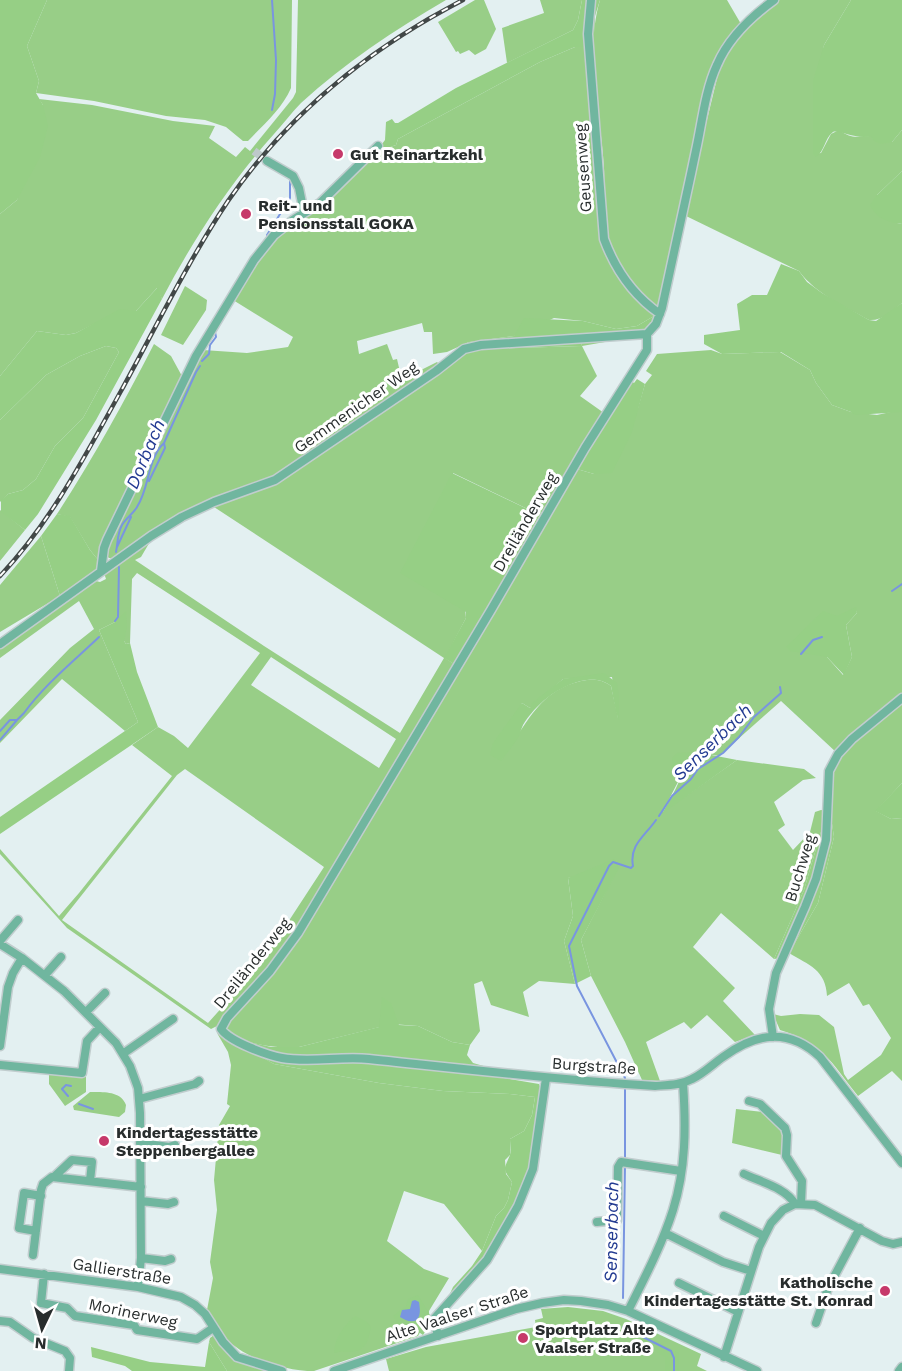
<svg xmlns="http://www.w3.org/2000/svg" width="902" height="1371" font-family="'Work Sans',sans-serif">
<rect width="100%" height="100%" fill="#e3f0f1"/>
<!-- green -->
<path fill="#98ce87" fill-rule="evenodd" d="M47,0H292L291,88C282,109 263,125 248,141H243L226,127L205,120L166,116L94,101L36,93L39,81L27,46Z
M298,0H446C394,30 345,63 301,103C292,112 283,124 274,134C229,184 193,240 162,299L157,288L136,311L92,325L76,333L66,335L37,331L0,376V214L17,200L43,105L39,99L92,105L173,121L215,126L209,138L236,157L245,147L250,151L293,98L296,92Z
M475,0H484L496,29L486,49L475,55L469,50L460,54L458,51L456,52L438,22Z
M540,0H582L578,20L573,30L507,63L502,28L544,13Z
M600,0H727L741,24L722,49L660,308C640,305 609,251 605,232C601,212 605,189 604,168C601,114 584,54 600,0Z
M779,0H851L824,45L813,113V154L821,153L831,134L839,130C855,141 857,135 873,136C879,137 886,140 892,142L902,130V171L877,195L897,223L902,224V303C892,311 882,321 869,320C844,306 816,294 799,271L684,215L720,66C733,39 754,18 779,0Z
M586,46L608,253L654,316L637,326L616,329L583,321L554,318L514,336L469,342L447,352L433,354L432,332H424L422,323L357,341L359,354L387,344L393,360L397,359L400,372L412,369L417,372L437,362L439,364L274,477L242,489L115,558H109L106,555L111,538L203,350L247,353L288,347L293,337L233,300L278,234L376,152L396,145L398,139L540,62L575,47Z
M185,286L207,300L206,310L183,345L161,335Z
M622,339L582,346L597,376L580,396L604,413L569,471L540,515L453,473L466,618L445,658L454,664L292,935L268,968L219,1025L211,1029L67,928L0,854V849L59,916L79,893L172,776L132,745L158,727L174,736L188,748L260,653L137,573L132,579L130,643L126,644L124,641V637L115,622L99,630L138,722L125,731L62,679L0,743V720L70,648L94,629L79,601L0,658V649L63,601L96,581L100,582L106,579L104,573L151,540L141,557L135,560L264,646L400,733L444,658L214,507L277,483L460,356L478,349L581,346L582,341ZM271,657L396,739L379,768L251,685ZM185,769L324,867L260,965L208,1023L62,920L177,775Z
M154,344L171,356L183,378L99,561L90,550L70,517L57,514C93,459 124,402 154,344Z
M106,346L116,348L119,352L83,418L55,446L36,479L23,490L8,494L0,502V420L46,375L80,356Z
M711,350L722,354L780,352L810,370L816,383L832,405L851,412L877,415L895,411L902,412V695L837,753L781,701L719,756L696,752C683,771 673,791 663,812L737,760L804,769L816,778L803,780L774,802L785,825L778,830L793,850L810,832L815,812L821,810L827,811L804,890L774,959L721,913L693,947L735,988L723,1001L755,1035L735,1042L707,1015L691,1029L684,1022L646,1042L660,1081L642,1080L625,1042L591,976L581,940L618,868L568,878L573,916L564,941L575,984L539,981L523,992L529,1017L491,1005L482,981L474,984L480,1031L470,1045L452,1042L418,1026L392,1024L299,1047C282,1049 229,1044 226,1025L271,971L577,469L594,474L638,408L645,384L652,375L646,371L657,354ZM855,608L857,613L846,625L852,657L843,675L827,657ZM612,677L618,718L611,686C601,679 593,679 581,681C537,691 525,728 501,760L522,703L530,708L563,679Z
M0,510L25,530L0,561Z
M41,536L60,596L0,632V585Z
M902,701V783L876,811L891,819L902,818V1081L892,1071L858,1096C831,1062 823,1043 780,1030L773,1014L781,1016L800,1014L819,1015L834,1027L844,1074L848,1080L881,1055L891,1038L869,1004L863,1006L849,983L827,996C826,970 809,965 789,953L818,903L834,837L831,817L832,771L839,755Z
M217,1033L274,1064L379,1083L443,1091L510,1094L535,1097L532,1115L524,1131L510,1139V1155L505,1160L506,1174L512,1182L508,1200L504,1208L496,1216L482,1251L444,1204L404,1191L387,1241L424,1269L449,1278L429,1311V1315L418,1336L314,1371C287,1371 244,1359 226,1338C219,1329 214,1319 207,1310L213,1278L210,1262L217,1210L214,1180L219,1125L230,1106L227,1104L231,1065L228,1052Z
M49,1073L86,1077V1092L65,1106L49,1084Z
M90,1092C104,1092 121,1091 126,1105L125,1112L119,1117L74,1110L73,1106Z
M736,1109L763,1112L784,1131L782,1155L732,1143Z
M568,1307L603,1311L626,1319L701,1354L697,1366L707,1371H389L386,1359L426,1347L536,1327L535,1320L543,1318L541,1309Z
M214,1335C235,1362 238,1361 270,1371H227L209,1342L210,1338Z"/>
<!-- forest -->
<path fill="#96cf85" d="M0,0H47L27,46L39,81L36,93L43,105L48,126L40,157L17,200L0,214Z
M582,0H600L595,16L594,47H575L540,62L398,139L396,145L376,152L385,140L386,122L392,119L395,123H398L456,88L573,30L578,20Z
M851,0H902V130L892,142L880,144L874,141L871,136C856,140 838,129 833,132C824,139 825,151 816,157L813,154V81L824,45Z
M902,171V224C888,222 877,219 870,205L877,195Z
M781,264L799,271L807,282L822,293L869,320L876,321L902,303V412L855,415L851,412L832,405L816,383L810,370L781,352L722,354L704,344V335L740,330L737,304L752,295H767Z
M158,287L162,299L96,420L38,514L25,530L1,512V500L8,494L23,490L36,479L55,446L83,418L119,352L116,348L106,346L80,356L46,375L0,420V376L37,331L66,335L76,333L120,309L136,311Z
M654,316C653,320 652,326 647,329C634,337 599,335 583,336L581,346L478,349L467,359H463L460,356L464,345L469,342L514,336L524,318L583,321L616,329L637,326Z
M637,379L645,384L632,432L612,473L594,474L577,469L630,380L634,383Z
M452,473L540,515L488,608L454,664L444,658L466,618V612L400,573Z
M57,514L70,516L90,550L99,561L96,571L60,596L41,536Z
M856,607L857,613L846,625L852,657L844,675L827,657L790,651L786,647L823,611L837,616Z
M126,611L127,627L124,641L126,644L130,643L137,672L158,727L0,834V817L138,722L99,630L115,622Z
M604,673L617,683L619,697V720L616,712L611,686C601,679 593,679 581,681C557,687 536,704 523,725C521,729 520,734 518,738C513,746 507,753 501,761L490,755L493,743L522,703L530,708L532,703L563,679Z
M696,752L737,760L662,814C668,802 679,786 681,774L673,769L672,758L677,753Z
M902,783V818L891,819L875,811Z
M827,811L831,817L834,837L818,903L789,953L782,958L774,959L804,890Z
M614,859L619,868L581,940L591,976L575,984L564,941L573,916L568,878Z
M382,997L391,1003L399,1025L418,1026L452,1042L470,1045L467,1055L473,1063L487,1067L504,1078L539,1084L541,1089L532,1160L520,1193L505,1226L482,1261L448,1298L453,1287L472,1266L482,1251L496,1216L504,1208L508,1200L512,1182C502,1167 504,1170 510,1155C511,1151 510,1143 510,1139L524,1131L532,1115L535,1097L510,1094L443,1091L379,1083L274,1064L245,1049V1041L271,1047H299L379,1027Z
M418,1295L433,1320L423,1335L406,1323L399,1325L393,1316L406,1306L408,1299Z
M355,1316L367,1322L371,1327C368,1340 367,1351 350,1352C343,1352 341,1351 334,1353C335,1337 343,1327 355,1316Z
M627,1325L679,1353V1371H665V1357L623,1329Z
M209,1342L227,1371H132L125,1366L92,1357L91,1347L150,1362L205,1367Z"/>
<!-- water -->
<path fill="#7995e0" d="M415,1300L419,1302C420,1309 421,1314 417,1320C411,1323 405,1320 400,1317L402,1310L410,1309L412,1301Z"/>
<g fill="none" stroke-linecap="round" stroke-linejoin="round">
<!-- stream -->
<path stroke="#7995e0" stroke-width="2" d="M272,0L276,60L275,94L272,110
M267,235L290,198V179L287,177
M202,361L209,354L210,345L216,337L215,332
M149,481L165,448L164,443
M117,547L131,517
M116,552C118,543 117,534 122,525C126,518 133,514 137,507C150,487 147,459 164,443L196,372L200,366
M892,591L902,584
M115,621L118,617L119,567
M801,654L813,640L822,637
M0,731L10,720H17L24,713C45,684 75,660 99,637
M0,740L17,720
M659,816L672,796L691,779L698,769L723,753L739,737L754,717L781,693L780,687
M625,1078L577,986L569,946L609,866L613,862L631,868L633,866C629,845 645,836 656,820
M68,1096L62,1089L66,1085L71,1086
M79,1104L93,1109
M625,1159V1089
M623,1298L625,1165
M623,1327L671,1351L674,1358V1371"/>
<!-- minor-tunnel -->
<path stroke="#bec9ca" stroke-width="8" stroke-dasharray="8 4" stroke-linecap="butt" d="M254,151L267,161"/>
<!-- minor casing -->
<g stroke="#c1cdce" stroke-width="11">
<path id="minor" d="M591,0L588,34L604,239C615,269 634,296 660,314
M774,0C752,16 728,39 717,65C705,91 702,123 696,150C685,203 673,256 662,308L656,324L647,334V350L585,448L491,610L298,933L270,971L227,1018L221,1029C230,1042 267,1055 282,1058C309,1063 341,1056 369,1059C464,1069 559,1080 655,1086C668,1085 681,1085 692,1079C703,1074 713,1064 723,1057C756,1033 788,1027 820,1057L902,1163
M267,161L293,176L299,188L304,213
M101,571L104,548L107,540L196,356L254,260L274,235L293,220L320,203L378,146
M0,644L151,536L182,517L214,502L275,480L436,371L464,349L481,345L647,334
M0,941L18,920
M0,944L22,958L64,991L116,1043L130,1066L138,1088L140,1113L141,1258L138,1287
M45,975L61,957
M86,1012L105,993
M773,1037L769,1009L776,973L805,907L816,879L826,840L829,771L838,754L852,739L902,698
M0,1046L8,987L13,973L22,958
M124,1053L173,1019
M0,1065L82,1073L87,1041L100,1027
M139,1099L195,1084L199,1081
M749,1101L760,1104L785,1128L787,1135L786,1156L802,1181L801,1204
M140,1143L169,1147L175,1145
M744,1174C761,1182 786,1188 795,1204
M55,1176L72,1160L92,1162L90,1181
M141,1201L168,1204L174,1202
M724,1216L764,1236
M597,1222L617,1220L618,1167L621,1162L681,1171
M36,1231L19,1228L24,1193L41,1196
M665,1233L723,1262L751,1271
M33,1255L41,1190L43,1184L52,1177L141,1187
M141,1258L165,1261L171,1259
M0,1269L138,1287L181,1297L195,1305L205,1314L223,1342L237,1357L282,1371
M44,1274L41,1303L67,1308L75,1316L134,1325L137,1330L197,1339L213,1328
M679,1283L738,1312
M628,1311C644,1279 662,1245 673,1210C686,1169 686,1126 683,1083
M0,1321L10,1322L33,1338L65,1351L70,1358L69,1371
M816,1323L828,1288L860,1228
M438,1336L434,1319L487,1260L518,1206L533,1169L546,1078
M724,1357L759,1247L771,1223L783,1210L795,1204L815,1205L882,1241L893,1244L902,1242
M334,1371L516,1309L542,1303L564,1300L581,1301L608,1305L628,1311L757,1371
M899,1371L902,1367"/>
</g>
<!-- minor -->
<use href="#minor" stroke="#70b69f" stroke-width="8"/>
<!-- rail casing -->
<g stroke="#424848" stroke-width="4.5">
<path id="rail" d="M0,576C51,522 85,456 121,391C156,327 188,261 228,201C288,114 370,48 463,0"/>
</g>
<!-- rail -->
<use href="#rail" stroke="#fff" stroke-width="2" stroke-dasharray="7" stroke-linecap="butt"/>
</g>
<!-- markers -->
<g fill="#c6396a" stroke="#fff" stroke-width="2">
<circle cx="338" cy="154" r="6"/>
<circle cx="246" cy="214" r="6"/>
<circle cx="104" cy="1141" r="6"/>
<circle cx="885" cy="1291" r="6"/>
<circle cx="523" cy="1338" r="6"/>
</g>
<g text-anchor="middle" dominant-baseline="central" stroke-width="6" stroke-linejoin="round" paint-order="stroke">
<!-- poi labels -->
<g font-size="16" font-weight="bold" fill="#282d2d" stroke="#fff" text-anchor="start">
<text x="350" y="154">Gut Reinartzkehl</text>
<text x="258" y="205">Reit- und<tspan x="258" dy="18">Pensionsstall GOKA</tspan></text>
<text x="116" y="1132">Kindertagesstätte<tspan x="116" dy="18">Steppenbergallee</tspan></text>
<text x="873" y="1282" text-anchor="end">Katholische<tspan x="873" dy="18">Kindertagesstätte St. Konrad</tspan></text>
<text x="535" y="1329">Sportplatz Alte<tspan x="535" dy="18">Vaalser Straße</tspan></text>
</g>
<!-- street labels -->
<g font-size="16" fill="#282d2d" stroke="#fff">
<text transform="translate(583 168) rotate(-94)">Geusenweg</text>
<text transform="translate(356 407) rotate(-35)">Gemmenicher Weg</text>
<text transform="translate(525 522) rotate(-60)">Dreiländerweg</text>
<text transform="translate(800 868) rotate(-73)">Buchweg</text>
<text transform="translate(252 963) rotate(-51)">Dreiländerweg</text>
<text transform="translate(594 1066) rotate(4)">Burgstraße</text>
<text transform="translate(122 1271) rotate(9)">Gallierstraße</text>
<text transform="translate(133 1313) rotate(12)">Morinerweg</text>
<text transform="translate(457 1314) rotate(-18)">Alte Vaalser Straße</text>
</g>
<!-- water labels -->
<g font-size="18" font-style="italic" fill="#233b92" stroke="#fff">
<text transform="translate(145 454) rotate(-67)">Dorbach</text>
<text transform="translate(712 742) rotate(-44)">Senserbach</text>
<text transform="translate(611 1232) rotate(-89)">Senserbach</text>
</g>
</g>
<!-- north arrow -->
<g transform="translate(42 1329) rotate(185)" stroke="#ffffff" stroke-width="4.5" paint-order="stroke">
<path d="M0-4.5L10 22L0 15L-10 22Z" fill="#282d2d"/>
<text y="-9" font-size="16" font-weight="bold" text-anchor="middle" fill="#282d2d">N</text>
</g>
</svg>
